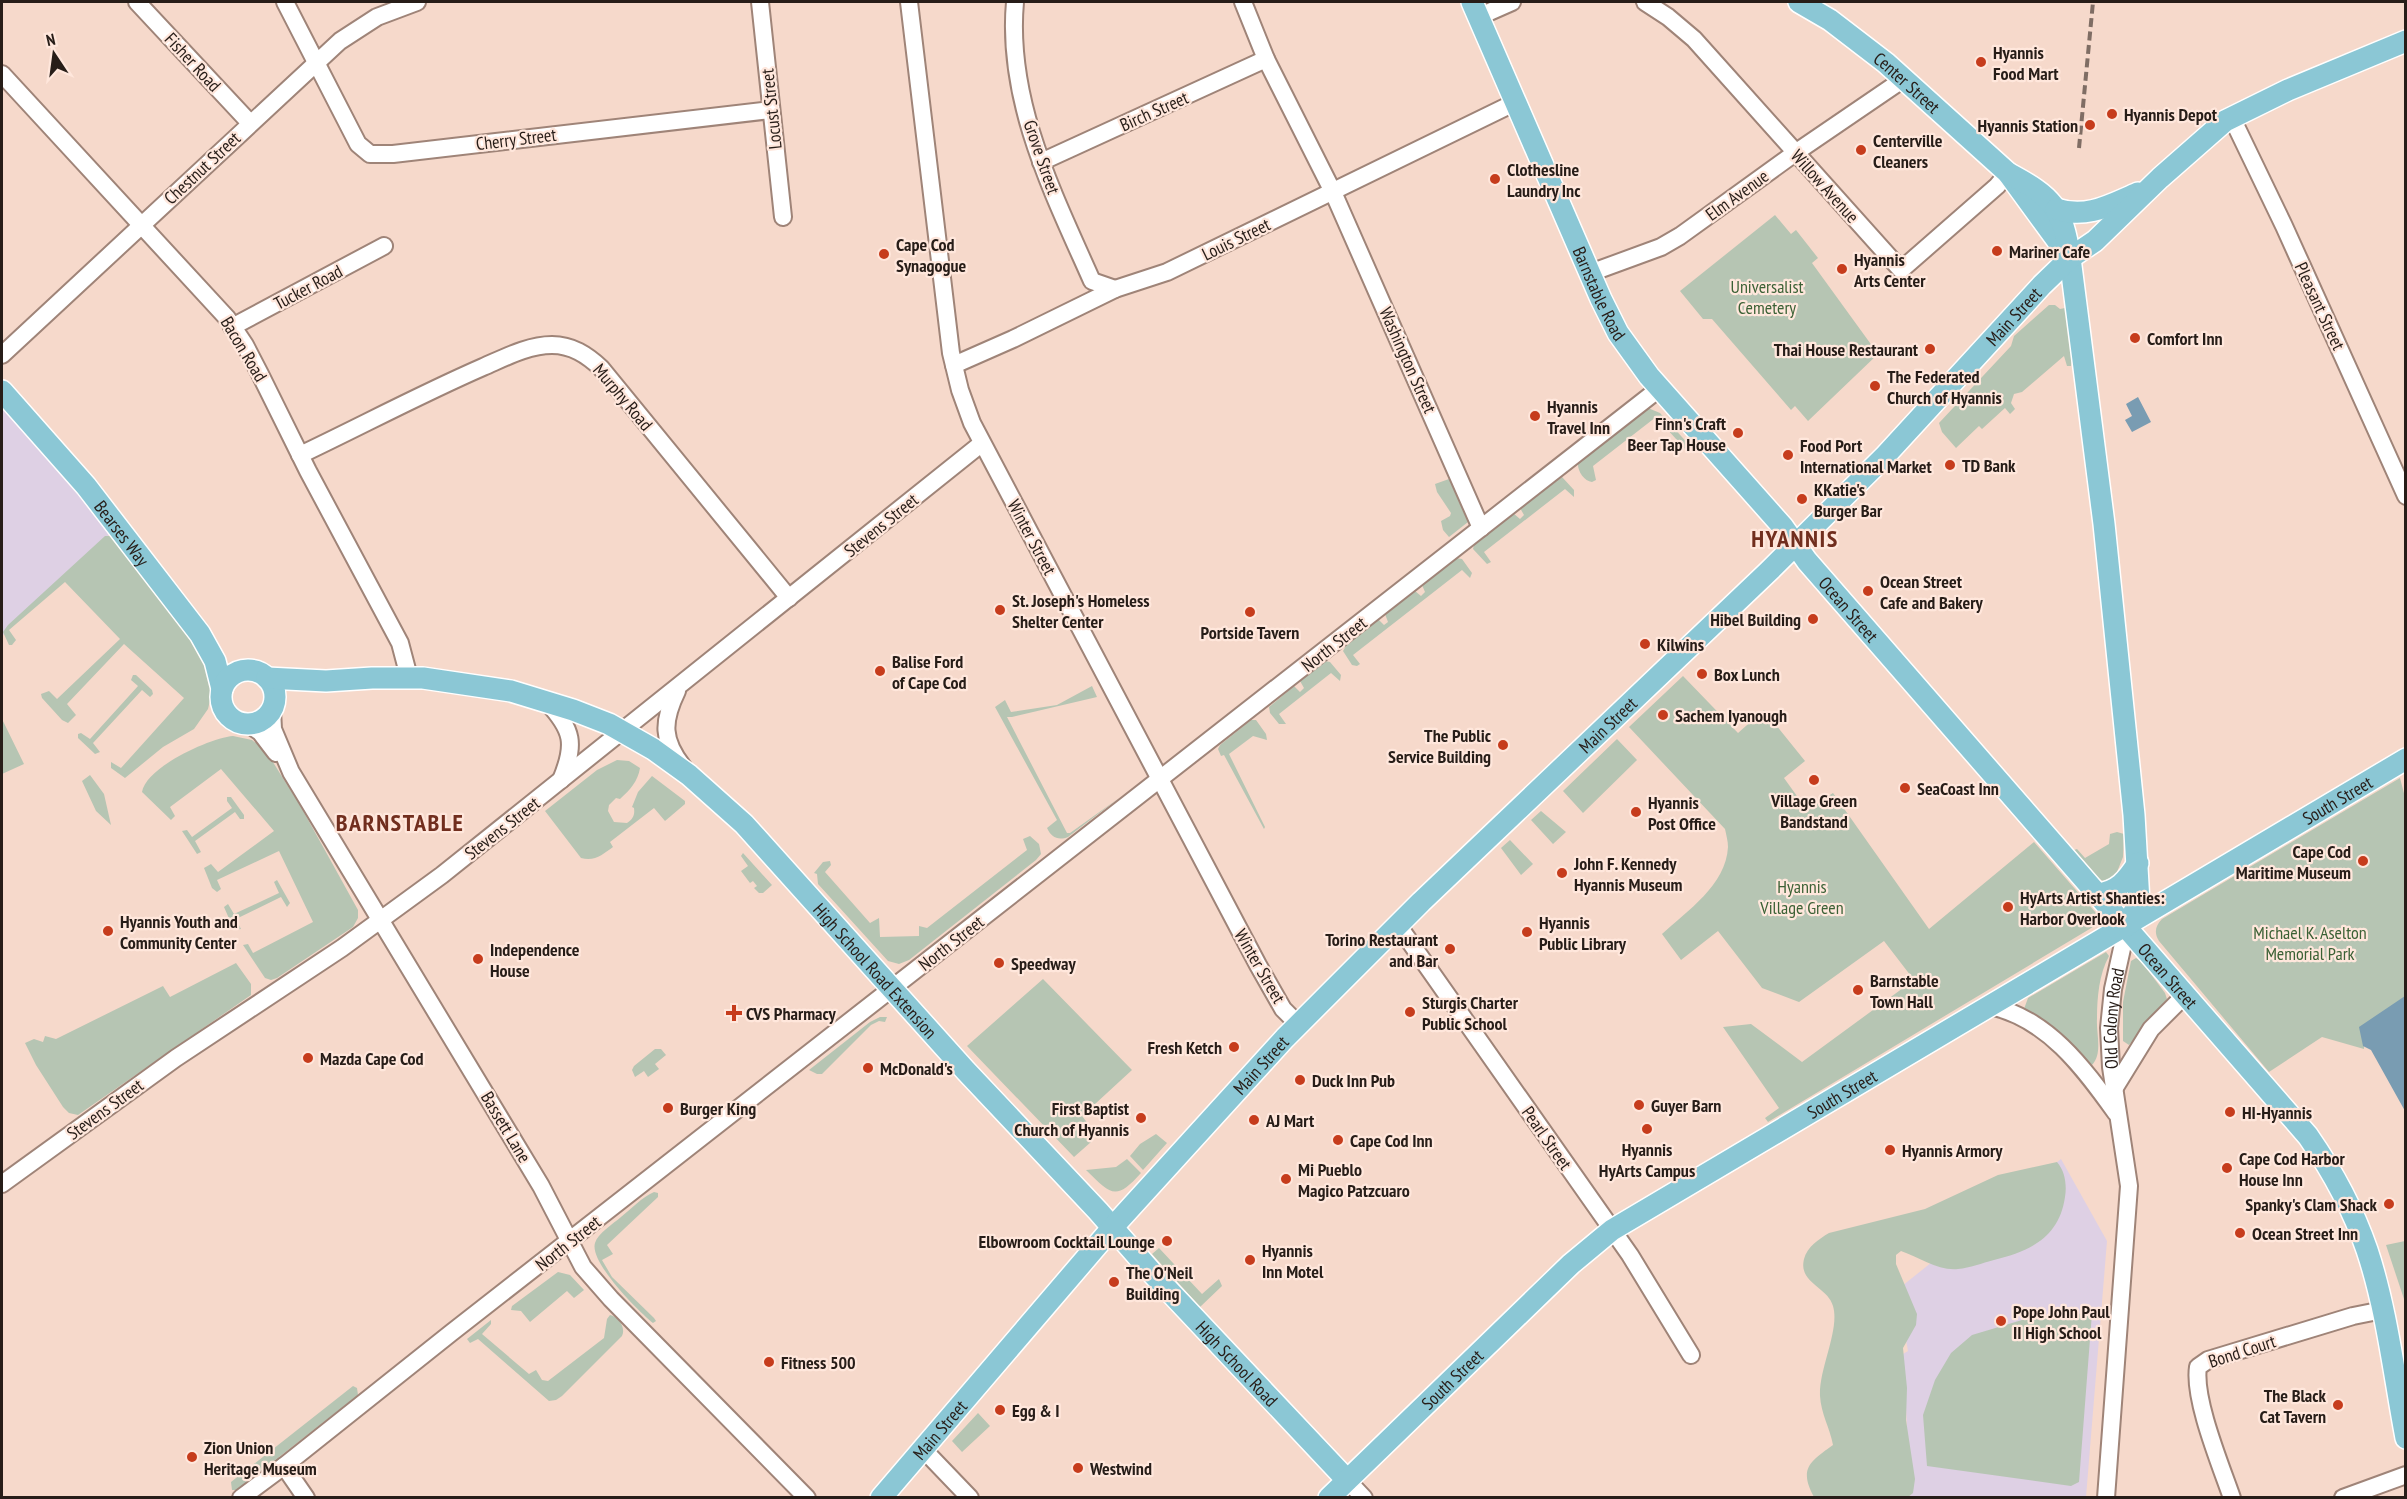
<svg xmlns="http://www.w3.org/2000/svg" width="2407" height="1499" font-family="'PT Sans Narrow',sans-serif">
<rect width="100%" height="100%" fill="#f6d9cb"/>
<!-- education -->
<path fill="#ded0e4" d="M2,403L84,498L111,533L2,636Z
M2061,1159L2107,1241L2086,1497H1910L1906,1408L1885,1365L1908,1351L1897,1290Z"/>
<!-- green -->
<path fill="#b6c5b3" d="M1775,215L1791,234L1796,230L1818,258L1812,263L1878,354L1808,421L1795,406L1791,410L1712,319H1703L1680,291Z
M2049,305H2055L2060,309L2065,308L2066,311L2072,359L2071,366H2067L2064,356L2022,392L2014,394L2011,403L2015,409L2010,414L2005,408L1982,429L1979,426L1956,448L1942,432L1939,423L2011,346L2014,336Z
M1648,408L1660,413L1692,448L1691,451H1687L1656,417L1593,466L1596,480L1592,482C1584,481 1577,471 1578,462Z
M1562,477L1574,490V497L1565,489L1484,552L1491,562L1487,564L1473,549L1474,545L1513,513L1520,519L1524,515L1520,508Z
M1449,479L1468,522L1449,537L1443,530L1441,521L1450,516L1451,513L1437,492L1435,484Z
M105,536H112L206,658L213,688L208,709L194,729L163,747L125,778L111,768V762L121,768L184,698L124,644L67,704L76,715L68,723L62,720L42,698L41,694L49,691L57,699L120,639L65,582L9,630L16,640L12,645H9L3,632L8,625Z
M1456,558L1462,559L1472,573L1470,578L1462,570L1353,655L1360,664L1357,666L1352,665L1343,651L1347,644L1378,619L1384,625L1388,622L1385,614L1415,591L1421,596L1425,592L1422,585Z
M1325,661L1330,662L1341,675L1340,681L1331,673L1279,714L1286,724H1279L1270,713L1269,707L1294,686L1300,692L1304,688L1300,681Z
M133,675H136L152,690L153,694L150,697L142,690L93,743L100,752L95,754L78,738V734L81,733L90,739L138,686L131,680Z
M1683,676L1738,733L1764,710L1805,761L1784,778L1807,810L1833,793L1929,929L2034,842L2103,921L1768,1122L1765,1118L1779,1108L1723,1027L1751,1024L1802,1062L1914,980L1884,941L1799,1002L1762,988L1718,931L1681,960L1662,934C1687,911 1726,885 1728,847C1728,841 1726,834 1725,829L1629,727Z
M1092,686L1097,697L1012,717H1007L1067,833H1070L1119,798L1068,837C1058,841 1051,837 1047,828L1057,820L995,707L1005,700L1011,712L1057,705Z
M2,719L24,764L2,774Z
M1251,720H1256L1266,734L1267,740L1253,736L1229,754L1265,827L1264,829L1224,755L1221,756L1218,749L1220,745Z
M233,736L252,740L266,751L301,807L358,910V918L353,927L277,978L271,980L265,978L243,945L248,944L253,953L313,922L279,851L217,880L221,889L217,892L212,888L204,868L211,864L218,872L274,831L221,769L170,807L175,816L171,820L142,792C146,767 210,738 233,736Z
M1617,739L1637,760L1583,813L1563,791Z
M617,760L629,761L640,768C638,781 630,790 620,799L616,798L609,805L608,811L614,822L627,823C633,819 635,815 634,808L632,807L638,792L652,776L685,801V804L665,821L654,808L610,842L613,847C603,854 595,862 581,858L545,811L597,770Z
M90,775L104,794L111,825L96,811L82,781Z
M2400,778L2406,801L2405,997L2365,1024L2364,1049L2322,1037L2269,1072L2159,941C2154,933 2155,926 2162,919Z
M227,797H231L244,815V819H240L235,812L195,841L201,852L197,854L182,831L187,830L192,837L232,808L227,801Z
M1541,811L1566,832L1553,844L1531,820Z
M2117,832L2124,834L2123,857L2115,877L2103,881L2096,877L2074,850L2077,849L2085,858L2109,844L2110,834Z
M1030,836L1039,844L1041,854L1036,860L909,960L899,964L888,961L818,884L817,874L814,873L823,862L830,861L831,865L825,872L870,923L879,918L880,937L919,936V926L927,928L1027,850L1023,839Z
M1510,840L1533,864L1521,875L1501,848Z
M743,853L772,885L763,893H759L754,888L757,886L753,881L750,883L741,871L748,866L741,856Z
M277,880L290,903L287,907L281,897L236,919L241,929L234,930L224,907L228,904L234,914L279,893L274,882Z
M2106,952L2109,956C2099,974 2097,998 2097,1019C2096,1033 2103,1054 2092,1065L2063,1035L2024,1009L2028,998Z
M2136,958L2141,961L2165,993L2167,999L2129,1045L2123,1041V1002L2131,961Z
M236,963L251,984V995L78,1115L69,1113L63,1107L36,1065L25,1043L34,1039L43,1042L45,1036L56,1039L163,986L170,997Z
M1043,979L1132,1070L1082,1116L1089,1125L1082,1133L1091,1142L1074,1157L967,1046Z
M880,1017H887L885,1022L879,1021L871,1025L822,1074H817L809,1070L870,1022Z
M655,1049H661L666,1055L655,1064L659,1069L648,1077L644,1071L635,1077L632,1070L634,1066Z
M1156,1134L1167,1143L1143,1170L1130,1156L1140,1144Z
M1127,1159L1141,1173C1115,1202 1111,1194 1086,1170L1116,1167Z
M2057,1162C2065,1171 2067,1185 2065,1197C2059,1238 2030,1251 1994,1260C1982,1263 1970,1268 1958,1269C1938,1271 1919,1257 1901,1251L1896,1255V1264L1917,1314L1916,1325L1903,1348L1907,1388L1906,1420L1915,1479L1913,1493L1907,1498L1814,1497C1798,1468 1811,1461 1833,1445C1830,1428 1821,1414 1820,1396C1819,1368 1840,1330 1833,1306C1828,1287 1798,1283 1804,1259C1807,1247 1819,1239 1829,1233L1925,1209L1998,1175Z
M654,1192L658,1193V1197L607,1245L613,1254L602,1260L612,1277L654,1318L656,1321L653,1323C639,1312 589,1262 595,1243C598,1233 613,1224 621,1217C631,1209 642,1197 654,1192Z
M2405,1241H2406L2405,1302L2386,1245Z
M1159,1248L1202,1294L1219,1279L1222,1286L1200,1307L1152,1254Z
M558,1272L570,1275L584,1290L574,1298L567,1291L530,1322L521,1311L511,1310L512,1306Z
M2092,1313L2079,1482L2071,1486L1927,1466L1923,1415L1935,1380L1951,1353L1972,1335L2032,1317Z
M610,1315C619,1317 626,1328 622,1336L562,1396L556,1400L549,1401L478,1339L470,1343L467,1339L491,1320V1324L482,1334L529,1374L536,1370L542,1380L548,1381L604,1338L607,1319Z
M353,1386L357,1388L358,1395L237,1490H232L231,1482Z
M978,1413L990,1426L962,1452L952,1441Z"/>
<!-- water -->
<path fill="#799cb2" d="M2138,397L2151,422L2132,432L2125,420L2132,416L2126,404Z
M2405,996V1111L2371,1050L2363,1046L2359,1027Z"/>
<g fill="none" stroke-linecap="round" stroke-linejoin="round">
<!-- minor casing -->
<g stroke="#9f8478" stroke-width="20">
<g id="minor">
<path d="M137,2L250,123"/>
<path d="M285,2L358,144L370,154H393L771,110"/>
<path d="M760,2L783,217"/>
<path d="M909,2L951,353L960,390L972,423L1258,965L1283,1009L1298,1024"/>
<path d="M1015,2C1006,101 1053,193 1092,281L1115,289"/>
<path d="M1243,2L1266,59L1333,192L1481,528"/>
<path d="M1645,2L1668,17L1694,39L1901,270L1997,186L2008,173"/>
<path d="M1478,17L1512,2"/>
<path d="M2,74L227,318L245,345L260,374L308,471L400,643L409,677"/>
<path d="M2232,118L2284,226L2406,496"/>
<path d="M1041,162L1266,59"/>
<path d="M1590,273L1661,247L1680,236L1795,153L1905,78"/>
<path d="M232,327L384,246"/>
<path d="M2,355L340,41L377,17L417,2"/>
<path d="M954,365L1013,339L1115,289L1167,272L1514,103"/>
<path d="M300,455C361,426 421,394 483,367C504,358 528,345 552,345C572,345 587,355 601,368L789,598"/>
<path d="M677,691C662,722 662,740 683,767"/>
<path d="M547,702C573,730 576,744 561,780"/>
<path d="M272,710L273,729L291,772L541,1186L583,1267L611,1299L807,1498"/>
<path d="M248,724L260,732L276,753"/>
<path d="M1398,925L1630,1255L1691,1355"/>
<path d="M1990,1006C2047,1018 2083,1067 2116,1113"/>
<path d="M2114,1089L2151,1029L2185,995"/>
<path d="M2,1184L176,1058L342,948L442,875L981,444"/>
<path d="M923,1449L970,1498"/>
<path d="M284,1466L306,1498"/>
<path d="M1347,1480L1364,1498"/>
<path d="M241,1498L284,1466L451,1333L1660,388"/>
<path id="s1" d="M2106,1498L2129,1186L2111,1067L2109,1028L2113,989L2127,926"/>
<path d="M2232,1498C2221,1466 2193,1399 2198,1367L2208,1360L2353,1316L2383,1310"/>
<path d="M2343,1498L2406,1475"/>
</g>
</g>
<!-- major casing -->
<g stroke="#fff" stroke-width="24">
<g id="major">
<path id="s2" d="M1472,2L1601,299L1618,333L1649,376L1783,527L1807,561L2308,1136C2333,1172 2353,1209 2367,1250C2387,1310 2394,1375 2406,1438"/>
<path id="s3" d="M1799,2L1830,20L1886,63L2008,173L2065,251"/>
<path d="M2008,173C2053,197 2062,207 2070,258L2104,524L2134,815L2139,902L2127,926"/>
<path d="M2056,209C2087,219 2110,205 2138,193"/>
<path id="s4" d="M2,391L86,486L200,634L215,661L222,689"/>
<circle cx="248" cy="697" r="27"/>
<path id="s5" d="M267,678L326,681L372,678H423L511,691L573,710L609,724L653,749L689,775L744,824L966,1071L1098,1211L1154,1275L1347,1480"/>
<path d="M2097,894C2118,892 2127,880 2138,863"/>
<path id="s6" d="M881,1498L1112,1228L1285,1038L1421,902L1769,571L1884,457L2042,285L2070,258L2095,241L2160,178L2225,121L2288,90L2406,41"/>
<path id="s7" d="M1329,1498L1571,1264L1612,1230L2406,759"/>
</g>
</g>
<!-- minor -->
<use href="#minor" stroke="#fff" stroke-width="16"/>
<!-- major -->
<use href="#major" stroke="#8bc7d5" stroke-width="21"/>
<!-- rail -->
<path stroke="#7f6d64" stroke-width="4" stroke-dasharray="9 4.5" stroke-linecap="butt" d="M2079,148L2093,2"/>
</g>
<!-- markers -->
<g fill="#c63c1c" stroke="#ffe7dc" stroke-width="2">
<circle cx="1981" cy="62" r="6"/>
<circle cx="2112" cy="114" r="6"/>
<circle cx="2090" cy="125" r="6"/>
<circle cx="1861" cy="150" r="6"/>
<circle cx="1495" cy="179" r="6"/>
<circle cx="1997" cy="251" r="6"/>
<circle cx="884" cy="254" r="6"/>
<circle cx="1842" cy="269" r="6"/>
<circle cx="2135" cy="338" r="6"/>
<circle cx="1930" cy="349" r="6"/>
<circle cx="1875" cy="386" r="6"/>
<circle cx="1535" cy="416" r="6"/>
<circle cx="1738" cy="433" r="6"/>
<circle cx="1788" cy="455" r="6"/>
<circle cx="1950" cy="465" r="6"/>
<circle cx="1802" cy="499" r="6"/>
<circle cx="1868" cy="591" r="6"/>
<circle cx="1000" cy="610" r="6"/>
<circle cx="1250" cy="612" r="6"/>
<circle cx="1813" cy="619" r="6"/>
<circle cx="1645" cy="644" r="6"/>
<circle cx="880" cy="671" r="6"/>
<circle cx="1702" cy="674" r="6"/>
<circle cx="1663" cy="715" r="6"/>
<circle cx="1503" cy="745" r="6"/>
<circle cx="1814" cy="780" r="6"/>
<circle cx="1905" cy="788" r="6"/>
<circle cx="1636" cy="812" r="6"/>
<circle cx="2363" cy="861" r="6"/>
<circle cx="1562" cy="873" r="6"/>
<circle cx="2008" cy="907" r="6"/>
<circle cx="108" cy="931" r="6"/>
<circle cx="1527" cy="932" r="6"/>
<circle cx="1450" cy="949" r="6"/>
<circle cx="478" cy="959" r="6"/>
<circle cx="999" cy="963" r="6"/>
<circle cx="1858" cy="990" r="6"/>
<circle cx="1410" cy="1012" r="6"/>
<path d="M731 1004h6v6h6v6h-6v6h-6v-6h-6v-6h6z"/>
<circle cx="1234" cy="1047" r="6"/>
<circle cx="308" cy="1058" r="6"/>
<circle cx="868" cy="1068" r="6"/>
<circle cx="1300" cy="1080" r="6"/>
<circle cx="1639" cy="1105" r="6"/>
<circle cx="668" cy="1108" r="6"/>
<circle cx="2230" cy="1112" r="6"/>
<circle cx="1141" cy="1118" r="6"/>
<circle cx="1254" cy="1120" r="6"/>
<circle cx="1647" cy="1129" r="6"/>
<circle cx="1338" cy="1140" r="6"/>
<circle cx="1890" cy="1150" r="6"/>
<circle cx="2227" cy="1168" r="6"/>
<circle cx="1286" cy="1179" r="6"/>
<circle cx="2389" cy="1204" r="6"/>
<circle cx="2240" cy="1233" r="6"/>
<circle cx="1167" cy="1241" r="6"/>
<circle cx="1250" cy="1260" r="6"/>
<circle cx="1114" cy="1282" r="6"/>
<circle cx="2001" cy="1321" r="6"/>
<circle cx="769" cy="1362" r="6"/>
<circle cx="2338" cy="1405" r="6"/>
<circle cx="1000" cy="1410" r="6"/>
<circle cx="192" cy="1457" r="6"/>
<circle cx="1078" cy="1468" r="6"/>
</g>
<g text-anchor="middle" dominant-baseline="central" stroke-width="4.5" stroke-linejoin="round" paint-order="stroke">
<!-- poi labels -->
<g font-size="18" font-weight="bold" fill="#271d18" stroke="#ffe7dc" text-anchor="start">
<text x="1993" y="52">Hyannis<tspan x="1993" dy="21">Food Mart</tspan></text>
<text x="2124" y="114">Hyannis Depot</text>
<text x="2078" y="125" text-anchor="end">Hyannis Station</text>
<text x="1873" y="140">Centerville<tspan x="1873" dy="21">Cleaners</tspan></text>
<text x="1507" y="169">Clothesline<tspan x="1507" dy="21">Laundry Inc</tspan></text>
<text x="896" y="244">Cape Cod<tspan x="896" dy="21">Synagogue</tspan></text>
<text x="2009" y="251">Mariner Cafe</text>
<text x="1854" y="259">Hyannis<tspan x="1854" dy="21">Arts Center</tspan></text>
<text x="2147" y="338">Comfort Inn</text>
<text x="1918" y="349" text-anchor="end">Thai House Restaurant</text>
<text x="1887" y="376">The Federated<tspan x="1887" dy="21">Church of Hyannis</tspan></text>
<text x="1547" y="406">Hyannis<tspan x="1547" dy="21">Travel Inn</tspan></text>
<text x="1726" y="423" text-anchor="end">Finn's Craft<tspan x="1726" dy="21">Beer Tap House</tspan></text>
<text x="1800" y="445">Food Port<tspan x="1800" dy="21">International Market</tspan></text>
<text x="1962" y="465">TD Bank</text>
<text x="1814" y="489">KKatie's<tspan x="1814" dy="21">Burger Bar</tspan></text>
<text x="1880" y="581">Ocean Street<tspan x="1880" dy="21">Cafe and Bakery</tspan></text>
<text x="1012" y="600">St. Joseph's Homeless<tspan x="1012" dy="21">Shelter Center</tspan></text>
<text x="1801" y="619" text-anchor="end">Hibel Building</text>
<text x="1250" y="632" text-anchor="middle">Portside Tavern</text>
<text x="1657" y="644">Kilwins</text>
<text x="892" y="661">Balise Ford<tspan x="892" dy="21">of Cape Cod</tspan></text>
<text x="1714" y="674">Box Lunch</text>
<text x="1675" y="715">Sachem Iyanough</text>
<text x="1491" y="735" text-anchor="end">The Public<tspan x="1491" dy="21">Service Building</tspan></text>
<text x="1917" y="788">SeaCoast Inn</text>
<text x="1814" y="800" text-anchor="middle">Village Green<tspan x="1814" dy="21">Bandstand</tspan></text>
<text x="1648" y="802">Hyannis<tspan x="1648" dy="21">Post Office</tspan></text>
<text x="2351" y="851" text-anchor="end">Cape Cod<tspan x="2351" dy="21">Maritime Museum</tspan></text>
<text x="1574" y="863">John F. Kennedy<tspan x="1574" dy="21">Hyannis Museum</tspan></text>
<text x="2020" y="897">HyArts Artist Shanties:<tspan x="2020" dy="21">Harbor Overlook</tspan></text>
<text x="120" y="921">Hyannis Youth and<tspan x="120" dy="21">Community Center</tspan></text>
<text x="1539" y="922">Hyannis<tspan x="1539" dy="21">Public Library</tspan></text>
<text x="1438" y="939" text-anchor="end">Torino Restaurant<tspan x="1438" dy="21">and Bar</tspan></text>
<text x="490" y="949">Independence<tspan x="490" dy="21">House</tspan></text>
<text x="1011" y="963">Speedway</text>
<text x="1870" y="980">Barnstable<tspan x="1870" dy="21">Town Hall</tspan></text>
<text x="1422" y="1002">Sturgis Charter<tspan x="1422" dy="21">Public School</tspan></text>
<text x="746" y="1013">CVS Pharmacy</text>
<text x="1222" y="1047" text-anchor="end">Fresh Ketch</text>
<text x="320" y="1058">Mazda Cape Cod</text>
<text x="880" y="1068">McDonald's</text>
<text x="1312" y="1080">Duck Inn Pub</text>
<text x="1651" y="1105">Guyer Barn</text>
<text x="680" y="1108">Burger King</text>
<text x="1129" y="1108" text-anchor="end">First Baptist<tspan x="1129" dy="21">Church of Hyannis</tspan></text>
<text x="2242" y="1112">HI-Hyannis</text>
<text x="1266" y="1120">AJ Mart</text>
<text x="1350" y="1140">Cape Cod Inn</text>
<text x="1647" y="1149" text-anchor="middle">Hyannis<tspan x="1647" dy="21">HyArts Campus</tspan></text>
<text x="1902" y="1150">Hyannis Armory</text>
<text x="2239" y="1158">Cape Cod Harbor<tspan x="2239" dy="21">House Inn</tspan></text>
<text x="1298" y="1169">Mi Pueblo<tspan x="1298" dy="21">Magico Patzcuaro</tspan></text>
<text x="2377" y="1204" text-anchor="end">Spanky's Clam Shack</text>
<text x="2252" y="1233">Ocean Street Inn</text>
<text x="1155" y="1241" text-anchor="end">Elbowroom Cocktail Lounge</text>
<text x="1262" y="1250">Hyannis<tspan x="1262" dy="21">Inn Motel</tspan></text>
<text x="1126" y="1272">The O'Neil<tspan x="1126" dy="21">Building</tspan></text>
<text x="2013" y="1311">Pope John Paul<tspan x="2013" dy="21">II High School</tspan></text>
<text x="781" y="1362">Fitness 500</text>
<text x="2326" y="1395" text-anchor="end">The Black<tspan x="2326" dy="21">Cat Tavern</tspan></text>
<text x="1012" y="1410">Egg &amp; I</text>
<text x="204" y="1447">Zion Union<tspan x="204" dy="21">Heritage Museum</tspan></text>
<text x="1090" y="1468">Westwind</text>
</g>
<!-- street labels -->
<g font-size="18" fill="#271d18" stroke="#ffe7dc">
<text transform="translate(193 62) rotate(47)">Fisher Road</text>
<text stroke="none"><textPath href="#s3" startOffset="135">Center Street</textPath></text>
<text transform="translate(771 109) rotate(-96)">Locust Street</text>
<text transform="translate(1154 111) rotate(-24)">Birch Street</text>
<text transform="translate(516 139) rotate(-7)">Cherry Street</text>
<text transform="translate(1042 157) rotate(71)">Grove Street</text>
<text transform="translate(202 168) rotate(-43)">Chestnut Street</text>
<text transform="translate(1825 186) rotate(48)">Willow Avenue</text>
<text transform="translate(1737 195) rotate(-36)">Elm Avenue</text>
<text transform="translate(1236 239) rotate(-26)">Louis Street</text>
<text transform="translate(308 287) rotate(-28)">Tucker Road</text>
<text stroke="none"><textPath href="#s2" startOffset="318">Barnstable Road</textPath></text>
<text transform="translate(2320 306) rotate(65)">Pleasant Street</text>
<text stroke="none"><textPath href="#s6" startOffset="1638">Main Street</textPath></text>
<text transform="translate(244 349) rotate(59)">Bacon Road</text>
<text transform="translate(1408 360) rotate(66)">Washington Street</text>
<text transform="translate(623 397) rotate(50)">Murphy Road</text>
<text transform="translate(881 525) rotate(-39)">Stevens Street</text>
<text stroke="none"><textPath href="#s4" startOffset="186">Bearses Way</textPath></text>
<text transform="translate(1032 537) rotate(62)">Winter Street</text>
<text stroke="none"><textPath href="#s2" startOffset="722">Ocean Street</textPath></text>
<text transform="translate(1334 644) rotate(-38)">North Street</text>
<text stroke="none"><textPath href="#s6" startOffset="1062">Main Street</textPath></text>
<text stroke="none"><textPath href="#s7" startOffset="1233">South Street</textPath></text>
<text transform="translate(502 828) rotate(-38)">Stevens Street</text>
<text transform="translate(951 943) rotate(-38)">North Street</text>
<text transform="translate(1260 966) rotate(60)">Winter Street</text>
<text stroke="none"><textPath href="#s5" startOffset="714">High School Road Extension</textPath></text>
<text stroke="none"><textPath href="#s2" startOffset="1208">Ocean Street</textPath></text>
<text stroke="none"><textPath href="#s1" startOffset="482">Old Colony Road</textPath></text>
<text stroke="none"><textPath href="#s6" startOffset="576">Main Street</textPath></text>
<text stroke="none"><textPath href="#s7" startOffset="657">South Street</textPath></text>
<text transform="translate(105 1109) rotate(-36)">Stevens Street</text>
<text transform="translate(506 1127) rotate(59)">Bassett Lane</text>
<text transform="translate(1547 1138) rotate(55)">Pearl Street</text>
<text transform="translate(568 1243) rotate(-38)">North Street</text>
<text transform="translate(2242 1351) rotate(-18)">Bond Court</text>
<text stroke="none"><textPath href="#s5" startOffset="1248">High School Road</textPath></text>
<text stroke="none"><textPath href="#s7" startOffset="171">South Street</textPath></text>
<text stroke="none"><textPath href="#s6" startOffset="90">Main Street</textPath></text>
</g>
<!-- park labels -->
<g font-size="18" fill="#3b6135" stroke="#ffe7dc">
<text x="1767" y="286">Universalist<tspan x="1767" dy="21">Cemetery</tspan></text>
<text x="1802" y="886">Hyannis<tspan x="1802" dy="21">Village Green</tspan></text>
<text x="2310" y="932">Michael K. Aselton<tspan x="2310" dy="21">Memorial Park</tspan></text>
</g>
<!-- district labels -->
<g font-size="24" font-weight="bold" letter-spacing="1.5" fill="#712e1e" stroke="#ffe7dc">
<text x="1795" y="538">HYANNIS</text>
<text x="400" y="822">BARNSTABLE</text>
</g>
</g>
<!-- border -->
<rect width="2407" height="1499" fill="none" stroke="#271d18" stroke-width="6"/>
<!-- north arrow -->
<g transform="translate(54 54) rotate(347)" stroke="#ffe7dc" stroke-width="4.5" paint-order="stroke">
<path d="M0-4.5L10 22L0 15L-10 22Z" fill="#271d18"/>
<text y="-9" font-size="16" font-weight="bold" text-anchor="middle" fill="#271d18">N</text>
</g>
</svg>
